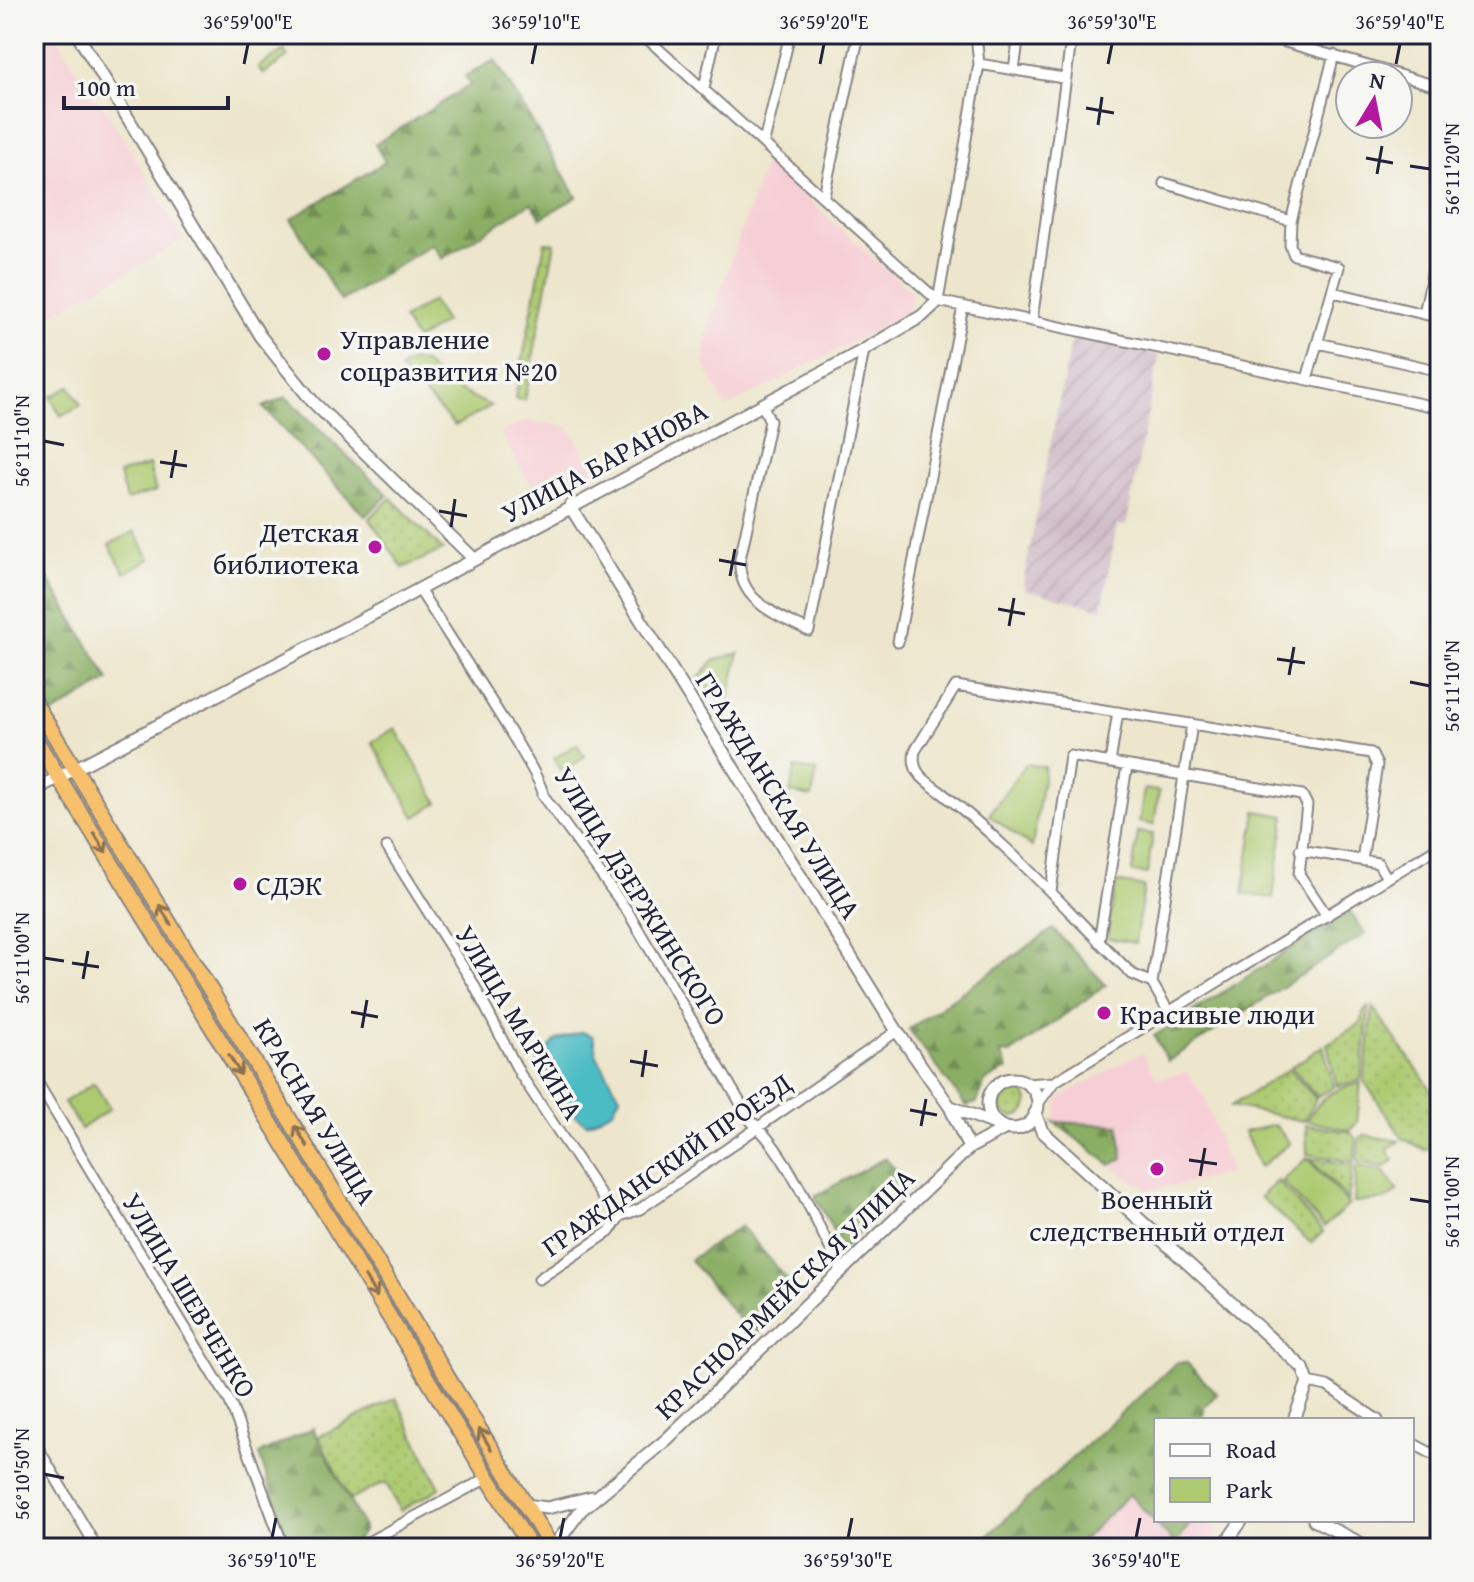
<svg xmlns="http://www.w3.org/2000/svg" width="1474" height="1582" font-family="'Gentium Book Plus',serif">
<defs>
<pattern id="industrial-furrows" width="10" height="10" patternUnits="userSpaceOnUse" patternTransform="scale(2)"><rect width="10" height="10" fill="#d1bdc9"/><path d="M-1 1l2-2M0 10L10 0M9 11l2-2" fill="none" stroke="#b3a2ae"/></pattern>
<pattern id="grass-dots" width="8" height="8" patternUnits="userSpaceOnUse" patternTransform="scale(2)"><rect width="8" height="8" fill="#adca71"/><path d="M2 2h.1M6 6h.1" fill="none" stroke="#95ad63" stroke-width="1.8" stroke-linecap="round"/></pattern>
<pattern id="forest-firs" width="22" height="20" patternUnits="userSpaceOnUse" patternTransform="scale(2)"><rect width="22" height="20" fill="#8aae63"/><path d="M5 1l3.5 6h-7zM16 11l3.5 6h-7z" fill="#708d53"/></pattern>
</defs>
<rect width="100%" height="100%" fill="#f6f6f2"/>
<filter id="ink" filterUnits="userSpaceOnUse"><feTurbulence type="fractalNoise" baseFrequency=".0125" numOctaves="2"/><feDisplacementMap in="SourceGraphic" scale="16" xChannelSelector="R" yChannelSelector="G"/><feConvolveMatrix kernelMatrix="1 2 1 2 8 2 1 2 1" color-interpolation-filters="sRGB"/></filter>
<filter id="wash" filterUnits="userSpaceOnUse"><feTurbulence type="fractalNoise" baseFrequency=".006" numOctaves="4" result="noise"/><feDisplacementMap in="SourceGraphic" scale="32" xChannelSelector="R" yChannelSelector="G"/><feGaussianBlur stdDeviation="1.8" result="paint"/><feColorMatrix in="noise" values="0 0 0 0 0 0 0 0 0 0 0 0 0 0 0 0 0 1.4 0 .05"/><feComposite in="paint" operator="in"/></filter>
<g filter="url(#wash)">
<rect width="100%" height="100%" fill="#ede6cc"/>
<!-- built -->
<path fill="#f6cfd6" d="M34,34H56L89,93L105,108L185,240L34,324Z
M765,161L913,293L907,314L726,408L704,365L708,327Z
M525,420L568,426L595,471L539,498L500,434Z
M1142,1052L1156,1079L1188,1072L1206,1101L1230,1174L1146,1191L1143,1183L1137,1184L1054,1122L1059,1098Z
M1129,1494L1174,1543L1193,1520H1206L1218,1530L1205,1548H1075Z"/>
<!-- industrial -->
<path fill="url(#industrial-furrows)" d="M1072,336L1159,355L1126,526L1117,525L1102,609L1025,589L1023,582Z"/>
<!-- grass -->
<path fill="url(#grass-dots)" stroke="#687656" stroke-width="2" d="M545,242L555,243L525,400L515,399Z
M391,498L443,550L403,568L369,518Z
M1369,1007L1361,1080L1337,1086L1327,1044L1362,1022L1363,1012Z
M1373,1007L1440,1102V1140L1426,1150L1403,1139L1364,1081Z
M1323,1046L1334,1087L1317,1097L1291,1067Z
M1289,1069L1316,1099L1304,1121L1231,1106Z
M1000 1103a14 14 0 1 1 28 0a14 14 0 1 1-28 0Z
M1306,1125L1350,1132L1356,1139L1354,1162L1307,1154Z
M1365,1135L1399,1141L1387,1150L1394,1160L1385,1167L1357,1162L1359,1139Z
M1309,1158L1353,1165L1348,1200Z
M1278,1181L1323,1232L1311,1243L1260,1197Z
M396,1398L440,1488L400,1511L386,1482L350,1500L318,1437Z"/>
<!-- forest -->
<path fill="url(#forest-firs)" stroke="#56684f" stroke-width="2" d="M495,60L577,197L541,218L531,203L442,259L432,244L341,301L291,219L385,162L375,144L470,85L465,76Z
M286,397L388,495L365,516L263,407Z
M34,555L109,680L51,715L34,688Z
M1350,911L1365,934L1168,1061L1154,1036Z
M1053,929L1106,985L1010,1054L1000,1053L1008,1069L985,1081L977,1103L966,1106L909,1029Z
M1054,1122L1119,1125L1123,1158L1111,1165Z
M885,1158L910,1185L843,1249L815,1196Z
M741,1226L799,1293L754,1337L690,1260Z
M1186,1362L1217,1394L1204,1407L1203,1420H1156V1520H1193L1175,1544L1129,1494L1075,1548H974L1176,1363Z
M313,1428L364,1529C353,1555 313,1548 290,1548L259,1454Z"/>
<!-- park -->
<path fill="#adca71" stroke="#687656" stroke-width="2" d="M284,50L288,57L263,74L258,67Z
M34,257L49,284L34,292Z
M432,301L445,322L416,340L403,319Z
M412,361L424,363L445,384L491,406L455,426L400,369Z
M70,386L81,405L61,416L51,397Z
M149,465L156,491L126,500L119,474Z
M134,531L150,559L125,573L109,545Z
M739,653L729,699L718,697L698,679L714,660Z
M395,728L438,803L415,817L372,742Z
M577,744L585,757L562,772L554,758Z
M1025,764L1045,767L1032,847L989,815Z
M795,768L817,771L812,797L790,793Z
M1144,789L1159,791L1154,825L1139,822Z
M1256,811L1285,816L1273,898L1243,894Z
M1138,832L1153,834L1147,874L1132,872Z
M1116,882L1144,887L1135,943L1107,938Z
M94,1083L110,1109L81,1129L64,1102Z
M1361,1083L1357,1123L1350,1130L1307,1121C1320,1096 1333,1089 1361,1083Z
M1275,1125L1290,1143L1260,1167L1244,1132Z
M1307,1158L1349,1205L1324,1227L1282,1181Z
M1356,1166L1382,1170L1398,1190L1387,1199L1354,1203Z"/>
<!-- water -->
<path fill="#4cbbc4" stroke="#376e80" stroke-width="2" d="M582,1032L593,1036L597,1056L620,1096L613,1110L587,1124C550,1101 564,1083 538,1061L556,1040Z"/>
</g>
<g filter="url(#ink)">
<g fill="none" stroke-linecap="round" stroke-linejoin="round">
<!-- minor casing -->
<g stroke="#888484" stroke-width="13">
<path id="minor" d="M642,34L938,301
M1258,34L1440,87
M979,64L1063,78
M1014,70L1019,34
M704,88L716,34
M764,142L790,34
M1164,183L1291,221
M824,195L859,34
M1333,292L1440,318
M938,301L1440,408
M938,301L979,64L976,34
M1424,314L1440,236
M1032,320L1072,34
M1318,343L1440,371
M1307,379L1339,267L1294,255L1290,245L1291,221L1334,55
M762,404L770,421L740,559C737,601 777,615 809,631L864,350
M419,589C437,619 544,776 543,795L628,912L751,1121C789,1154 817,1226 842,1271
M898,642L963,306
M1110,763L1118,712
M387,847L473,983L520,1074L603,1198L620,1216
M1300,850L1378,863L1387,878
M1051,891L1070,756L1302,795L1307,805L1299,874L1327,916
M1099,942L1127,766
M1152,983L1192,724
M1170,1014L1152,983L1132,974C1069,913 1012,847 942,793C926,781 910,773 915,751L956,686L1371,753L1377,765L1362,860
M34,1077L230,1402L284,1548
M1026,1084L1054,1082
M1037,1105L1054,1082L1440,846
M539,1279L609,1232L620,1216L640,1209L897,1031
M1308,1382L1327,1386L1378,1420
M34,1441L97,1548
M1412,1443L1440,1458
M357,1548L487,1478"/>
</g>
<!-- tertiary casing -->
<g stroke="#888484" stroke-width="15">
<path id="tertiary" d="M77,34L260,336L313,402L473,558
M570,506L897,1031L950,1107L969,1148
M34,790L390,605L864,350L922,316L938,301
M988 1104a25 25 0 1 1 50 0a25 25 0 1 1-50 0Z
M951,1107L998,1125
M1035,1113L1042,1131L1303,1368L1308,1382L1294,1420
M525,1505L547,1508L592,1497
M1314,1520L1370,1548
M553,1548L581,1510L666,1440L969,1148L1006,1128
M1222,1548L1242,1520"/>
</g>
<!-- trunk casing -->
<g stroke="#888484" stroke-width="18">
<path id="trunk" d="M34,702L552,1548
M34,737L531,1548"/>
</g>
<!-- minor -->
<use href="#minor" stroke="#fff" stroke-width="9"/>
<!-- tertiary -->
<use href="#tertiary" stroke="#fff" stroke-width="11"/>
<!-- trunk -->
<use href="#trunk" stroke="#f7c06c" stroke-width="14"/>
</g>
<!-- one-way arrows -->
<defs><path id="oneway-shaft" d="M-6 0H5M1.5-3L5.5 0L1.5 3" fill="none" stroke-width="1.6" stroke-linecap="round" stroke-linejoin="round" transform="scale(2)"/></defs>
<g stroke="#8c7154">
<use href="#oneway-shaft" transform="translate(100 843) rotate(59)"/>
<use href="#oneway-shaft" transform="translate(165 915) rotate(-121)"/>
<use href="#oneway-shaft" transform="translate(235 1065) rotate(59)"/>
<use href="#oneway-shaft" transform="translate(301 1136) rotate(-121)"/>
<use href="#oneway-shaft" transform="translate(371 1287) rotate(59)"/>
<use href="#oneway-shaft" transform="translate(485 1439) rotate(-121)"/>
</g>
</g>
<!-- ticks -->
<path fill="none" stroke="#22223b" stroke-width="3" d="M244,64L248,44M532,64L536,44M820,64L824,44M1108,64L1112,44M1396,64L1400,44M1086,108L1114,113M1098,125L1102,97M1366,158L1393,163M1410,166L1430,169M1377,174L1382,146M44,441L64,445M160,462L187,466M171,478L176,450M439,511L467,516M451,527L455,499M719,560L746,565M730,576L735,549M998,609L1025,614M1009,626L1014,598M1277,659L1305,663M1289,675L1294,647M1410,682L1430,686M44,958L64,961M72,963L99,967M83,979L88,951M351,1012L378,1017M362,1028L367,1000M630,1061L658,1066M642,1077L646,1050M910,1110L937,1115M921,1126L926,1099M1189,1160L1217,1164M1200,1176L1205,1148M1410,1199L1430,1202M44,1474L64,1478M272,1538L276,1518M560,1538L564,1518M848,1538L852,1518M1136,1538L1140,1518"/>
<!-- markers -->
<g fill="#b5179e" stroke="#f6f6f2" stroke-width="3">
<circle cx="324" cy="354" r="8"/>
<circle cx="375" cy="547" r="8"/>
<circle cx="240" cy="884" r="8"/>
<circle cx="1104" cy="1013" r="8"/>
<circle cx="1157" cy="1169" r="8"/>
</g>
<g text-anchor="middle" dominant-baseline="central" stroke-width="7" stroke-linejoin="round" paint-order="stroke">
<!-- poi labels -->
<g font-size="28" fill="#22223b" stroke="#f6f6f2" text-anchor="start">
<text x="340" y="338">Управление<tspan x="340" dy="32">соцразвития №20</tspan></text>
<text x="359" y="531" text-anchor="end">Детская<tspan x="359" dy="32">библиотека</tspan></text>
<text x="256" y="884">СДЭК</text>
<text x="1120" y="1013">Красивые люди</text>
<text x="1157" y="1198" text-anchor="middle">Военный<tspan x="1157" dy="32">следственный отдел</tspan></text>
</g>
<!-- street labels -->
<g font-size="28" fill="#22223b" stroke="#f6f6f2">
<text transform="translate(604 461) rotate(-28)">УЛИЦА БАРАНОВА</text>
<text transform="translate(779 795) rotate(58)">ГРАЖДАНСКАЯ УЛИЦА</text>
<text transform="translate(641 896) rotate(58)">УЛИЦА ДЗЕРЖИНСКОГО</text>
<text transform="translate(520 1022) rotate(59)">УЛИЦА МАРКИНА</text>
<text transform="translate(316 1111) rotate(59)">КРАСНАЯ УЛИЦА</text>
<text transform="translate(666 1164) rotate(-35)">ГРАЖДАНСКИЙ ПРОЕЗД</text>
<text transform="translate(784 1293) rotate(-44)">КРАСНОАРМЕЙСКАЯ УЛИЦА</text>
<text transform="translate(190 1295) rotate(59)">УЛИЦА ШЕВЧЕНКО</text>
</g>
</g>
<!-- margin -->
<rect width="1474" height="1582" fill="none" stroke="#f6f6f2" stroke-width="88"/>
<!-- legend -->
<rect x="1154" y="1418" width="260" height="104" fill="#f6f6f2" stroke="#a1a1a9" stroke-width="2"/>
<rect x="1170" y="1444" width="40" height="12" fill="#ffffff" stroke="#a1a1a9" stroke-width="2"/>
<text x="1226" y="1458" font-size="24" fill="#22223b">Road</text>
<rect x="1170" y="1478" width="40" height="24" fill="#adca71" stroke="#a1a1a9" stroke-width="2"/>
<text x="1226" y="1498" font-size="24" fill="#22223b">Park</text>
<!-- north arrow -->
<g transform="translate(1374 100) rotate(10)"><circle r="38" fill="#f6f6f2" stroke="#a1a1a9" stroke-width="2"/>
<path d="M0-6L14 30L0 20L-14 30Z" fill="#b5179e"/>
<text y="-12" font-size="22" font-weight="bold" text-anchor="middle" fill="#22223b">N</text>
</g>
<!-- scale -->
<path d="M64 96v12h164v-12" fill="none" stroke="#22223b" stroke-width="4"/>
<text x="76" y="96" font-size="24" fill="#22223b" stroke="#f6f6f2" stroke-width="6" paint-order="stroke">100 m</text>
<rect x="44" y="44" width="1386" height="1494" fill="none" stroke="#22223b" stroke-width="3"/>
<g font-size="20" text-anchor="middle" fill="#22223b">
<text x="248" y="29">36°59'00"E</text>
<text x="536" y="29">36°59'10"E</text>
<text x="824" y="29">36°59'20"E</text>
<text x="1112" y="29">36°59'30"E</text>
<text x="1400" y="29">36°59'40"E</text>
<text transform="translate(1452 169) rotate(-90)" y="7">56°11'20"N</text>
<text transform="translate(22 441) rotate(-90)" y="7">56°11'10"N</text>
<text transform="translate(1452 686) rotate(-90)" y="7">56°11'10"N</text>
<text transform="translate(22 958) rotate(-90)" y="7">56°11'00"N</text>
<text transform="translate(1452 1202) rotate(-90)" y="7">56°11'00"N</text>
<text transform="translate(22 1474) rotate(-90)" y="7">56°10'50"N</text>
<text x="272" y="1567">36°59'10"E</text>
<text x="560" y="1567">36°59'20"E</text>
<text x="848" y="1567">36°59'30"E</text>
<text x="1136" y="1567">36°59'40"E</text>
</g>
</svg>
